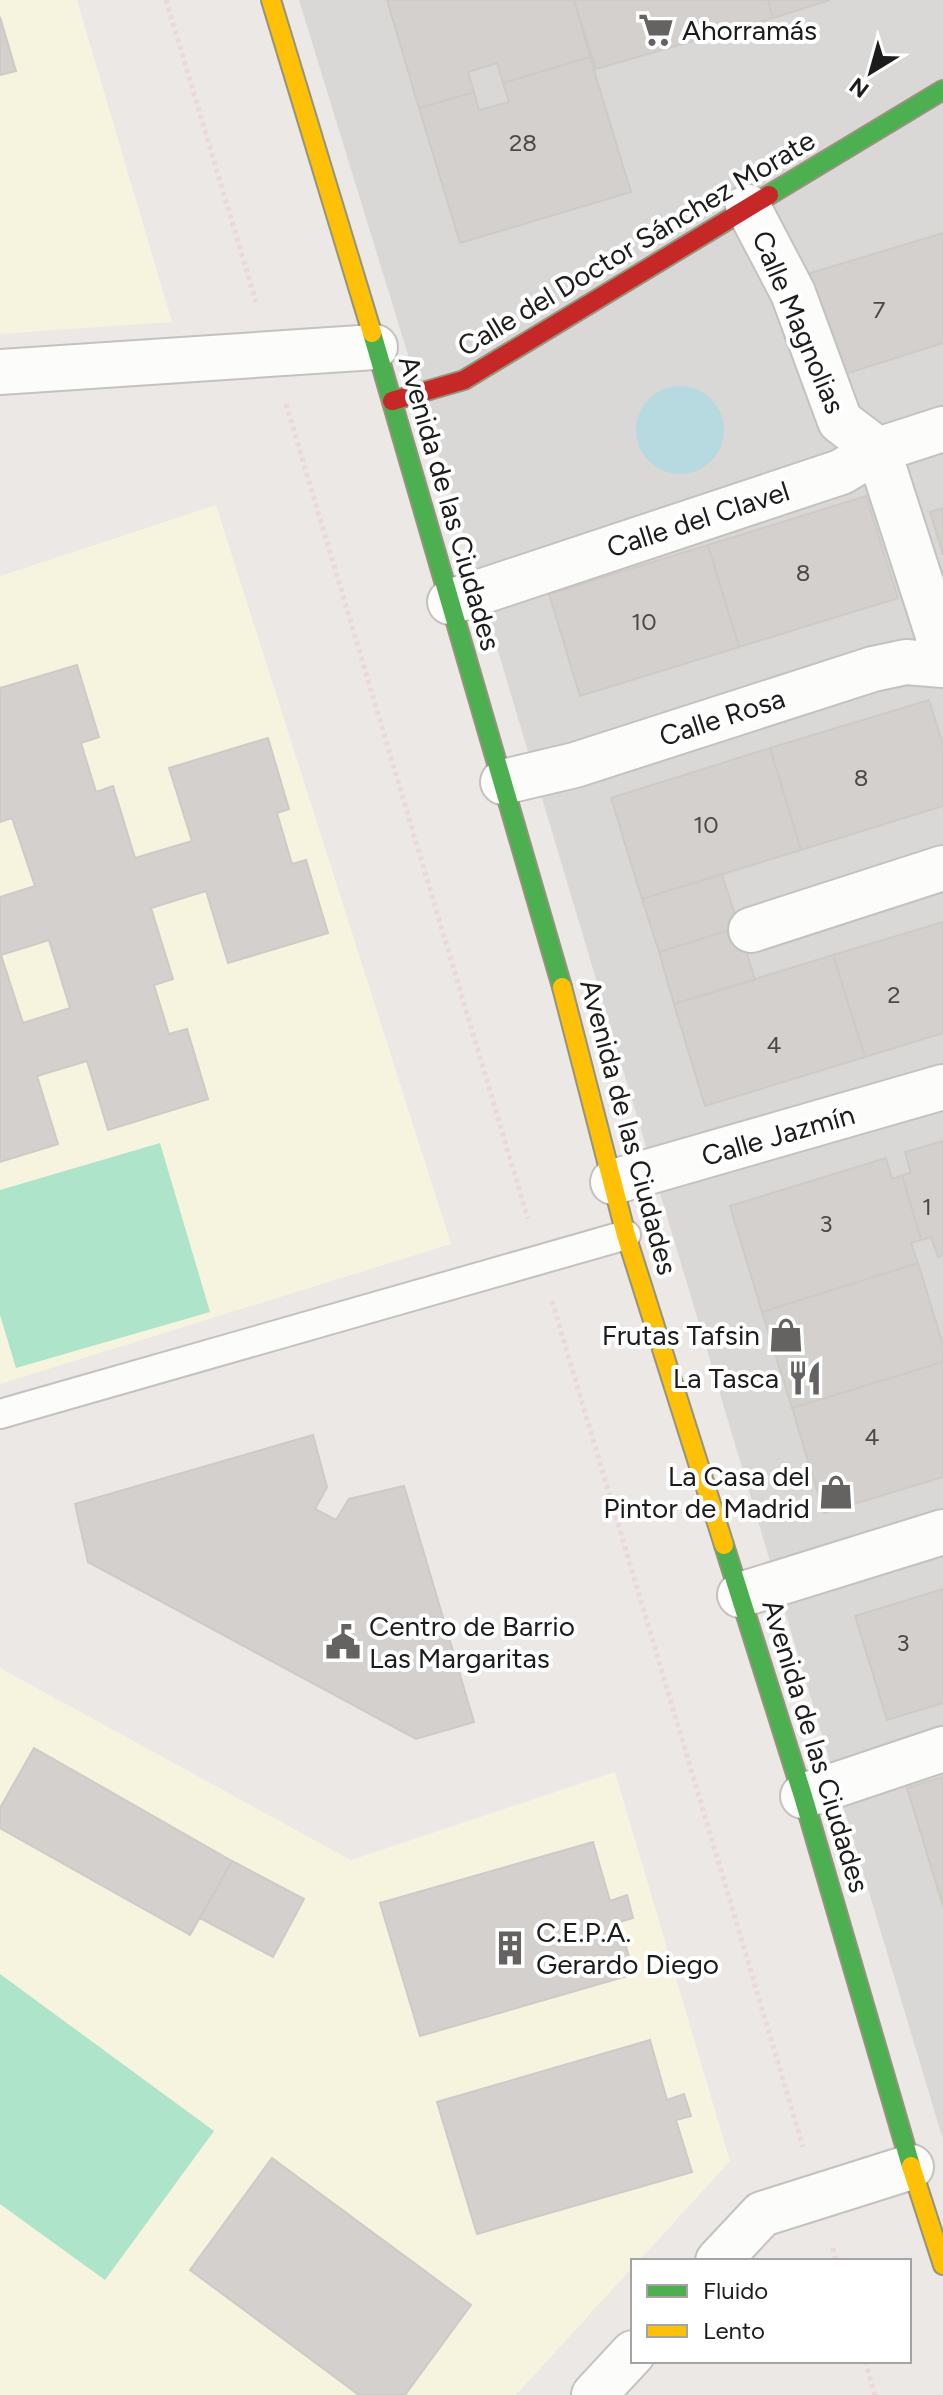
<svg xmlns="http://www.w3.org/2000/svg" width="943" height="2395" font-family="Figtree,sans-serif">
<rect width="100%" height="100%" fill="#ebe8e5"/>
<!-- residential -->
<path fill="#dad8d6" d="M299,0H943V2140L463,534Z"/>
<!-- education -->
<path fill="#f6f3df" d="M0,0H77L172,322L0,334Z
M216,505L451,1244L0,1384V576Z
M0,1668L351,1860L615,1772L730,2161L639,2261H633V2267L516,2395H0Z"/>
<!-- religious -->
<path fill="#d9d8d6" d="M943,119V161L802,251L781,221Z"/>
<!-- pitch -->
<path fill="#aee4ca" d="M160,1143L210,1312L16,1368L0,1315V1190Z
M0,1974L214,2131L105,2280L0,2204Z"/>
<!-- water -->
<path fill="#b6dae0" d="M636 430a44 44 0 1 1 88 0a44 44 0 1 1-88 0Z"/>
<!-- building -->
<path fill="#d3d0ce" stroke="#cecac6" stroke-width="2" fill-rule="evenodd" d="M387,0H574L590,57L503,83L497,63L468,72L474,92L419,108Z
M574,0H768L773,18L596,69Z
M768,0H830L773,18Z
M0,17L16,71L0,75Z
M590,57L631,192L460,243L419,108L474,92L479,110L509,102L503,83Z
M943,233V343L836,377L804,275Z
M866,496L898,598L739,647L708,545Z
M943,508V555L930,512Z
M708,545L739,647L580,696L549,594Z
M77,665L99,737L81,743L96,792L113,786L135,858L192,841L169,768L268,738L289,809L277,813L292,864L306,860L328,933L228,963L206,891L151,908L173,979L154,985L169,1034L187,1029L208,1099L108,1130L87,1061L37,1076L58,1144L0,1162V897L35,886L12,818L0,822V688ZM49,940L70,1008L23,1023L1,955Z
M929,700L943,745V806L801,850L770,748Z
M770,748L801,850L642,899L611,798Z
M722,874L739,927L659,952L642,899Z
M943,922V1033L865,1057L833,955Z
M739,927L755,980L674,1004L659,952Z
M833,955L865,1057L705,1106L674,1004Z
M943,1141V1255L938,1257L931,1237L921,1240L902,1175L911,1173L905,1152Z
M886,1158L892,1179L902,1175L921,1240L911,1243L918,1263L762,1312L730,1206Z
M918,1263L943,1345V1362L792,1408L762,1312Z
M943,1362V1477L824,1513L792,1408Z
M313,1435L327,1487L315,1509L336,1520L349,1499L404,1486L474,1722L416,1739L88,1562L75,1504Z
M943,1589V1703L887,1720L855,1616Z
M34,1748L232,1861L190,1935L0,1828V1808Z
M943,1777V1906L907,1788Z
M593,1842L610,1901L627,1895L633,1918L619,1922L634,1974L420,2036L380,1903Z
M232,1861L304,1899L273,1957L200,1918Z
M650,2040L667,2100L684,2094L691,2116L676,2120L692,2172L477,2234L437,2102Z
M272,2158L471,2305L405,2395H359L190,2270Z"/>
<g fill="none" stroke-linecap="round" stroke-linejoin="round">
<!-- lane casing -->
<g stroke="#c3c2c1" stroke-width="32">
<path id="lane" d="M0,1414L626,1235"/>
</g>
<!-- street casing -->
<g stroke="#c3c2c1" stroke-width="48">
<path id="street" d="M748,207L793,293L840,421L878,450L943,651
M0,372L375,347
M450,602L841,472L878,450L943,429
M503,782L575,765L873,669L906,662L943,665
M751,930L943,868
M613,1182L943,1087
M740,1595L943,1532
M803,1796L943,1749
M718,2261L762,2214L911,2167
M594,2395L633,2353"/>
</g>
<!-- fast casing -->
<g stroke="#95947c" stroke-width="22">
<path id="fast" d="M769,195L943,90
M372,333L562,987
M724,1545L803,1796L911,2166"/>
</g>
<!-- slow casing -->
<g stroke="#95947c" stroke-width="22">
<path id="slow" d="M271,0L372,333
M562,987L626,1235L724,1545
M911,2166L943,2265"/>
</g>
<!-- jam casing -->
<g stroke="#95947c" stroke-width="22">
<path id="jam" d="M392,401L464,380L769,195"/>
</g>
<!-- path -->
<path stroke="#ebd8d7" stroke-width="5" stroke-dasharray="4 4" stroke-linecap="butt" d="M166,0L256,302
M286,404L528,1219
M552,1301L803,2147
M833,2248L836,2261
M865,2361L875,2395"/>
<!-- lane -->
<use href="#lane" stroke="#fcfcfb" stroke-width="28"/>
<!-- street -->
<use href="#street" stroke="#fcfcfb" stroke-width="44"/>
<!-- fast -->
<use href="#fast" stroke="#4caf50" stroke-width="18"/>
<!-- slow -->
<use href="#slow" stroke="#ffc107" stroke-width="18"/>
<!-- jam -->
<use href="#jam" stroke="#c62828" stroke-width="18"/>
</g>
<!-- icons -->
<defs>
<g id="supermarket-bare" transform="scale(2.76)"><path d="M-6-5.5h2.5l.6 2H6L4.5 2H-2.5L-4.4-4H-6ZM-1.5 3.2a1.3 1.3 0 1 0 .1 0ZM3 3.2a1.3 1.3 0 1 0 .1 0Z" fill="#646362" stroke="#fff" stroke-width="2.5" paint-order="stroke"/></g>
<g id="shop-bare" transform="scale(2.76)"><path d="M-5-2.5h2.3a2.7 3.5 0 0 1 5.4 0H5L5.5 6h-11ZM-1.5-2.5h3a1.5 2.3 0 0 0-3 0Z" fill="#646362" stroke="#fff" stroke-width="2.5" paint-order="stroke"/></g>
<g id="restaurant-bare" transform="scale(2.76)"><path d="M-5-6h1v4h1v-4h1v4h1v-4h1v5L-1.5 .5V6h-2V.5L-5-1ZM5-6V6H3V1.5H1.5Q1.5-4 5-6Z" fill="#646362" stroke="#fff" stroke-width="2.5" paint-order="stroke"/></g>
<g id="civic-bare" transform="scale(2.76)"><path d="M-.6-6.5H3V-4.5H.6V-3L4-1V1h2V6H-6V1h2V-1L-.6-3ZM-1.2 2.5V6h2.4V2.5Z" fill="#646362" stroke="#fff" stroke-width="2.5" paint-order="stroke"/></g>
<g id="building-bare" transform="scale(2.76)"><path d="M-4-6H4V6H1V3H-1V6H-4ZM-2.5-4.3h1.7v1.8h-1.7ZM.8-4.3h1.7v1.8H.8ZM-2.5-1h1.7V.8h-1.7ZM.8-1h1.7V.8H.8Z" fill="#646362" stroke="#fff" stroke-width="2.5" paint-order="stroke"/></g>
</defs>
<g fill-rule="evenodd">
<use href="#supermarket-bare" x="656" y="30"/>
<use href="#shop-bare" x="786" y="1335"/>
<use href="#restaurant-bare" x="805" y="1378"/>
<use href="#shop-bare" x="836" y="1492"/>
<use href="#civic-bare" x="343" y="1642"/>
<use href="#building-bare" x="510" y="1948"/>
</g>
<g text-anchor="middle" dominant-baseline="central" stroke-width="8" stroke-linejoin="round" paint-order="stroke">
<!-- number labels -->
<g font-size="24" fill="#4a4948">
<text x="523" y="142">28</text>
<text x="879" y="309">7</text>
<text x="803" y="572">8</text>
<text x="644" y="621">10</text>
<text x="861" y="777">8</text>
<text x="706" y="824">10</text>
<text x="894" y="994">2</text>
<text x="774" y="1044">4</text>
<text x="927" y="1206">1</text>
<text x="826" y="1223">3</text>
<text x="872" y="1436">4</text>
<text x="903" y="1642">3</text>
</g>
<!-- poi labels -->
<g font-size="28" fill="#1c1c1c" stroke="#fff" text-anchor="start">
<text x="682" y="30">Ahorramás</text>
<text x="760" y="1335" text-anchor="end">Frutas Tafsin</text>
<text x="779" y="1378" text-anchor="end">La Tasca</text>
<text x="810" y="1476" text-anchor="end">La Casa del<tspan x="810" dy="32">Pintor de Madrid</tspan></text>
<text x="369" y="1626">Centro de Barrio<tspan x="369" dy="32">Las Margaritas</tspan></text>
<text x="536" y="1932">C.E.P.A.<tspan x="536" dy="32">Gerardo Diego</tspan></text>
</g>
<!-- street labels -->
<g font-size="28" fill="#1c1c1c" stroke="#fff">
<text transform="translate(636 243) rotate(-31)">Calle del Doctor Sánchez Morate</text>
<text transform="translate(799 322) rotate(67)">Calle Magnolias</text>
<text transform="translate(450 503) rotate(74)">Avenida de las Ciudades</text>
<text transform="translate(698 519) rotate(-18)">Calle del Clavel</text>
<text transform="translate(722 717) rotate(-18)">Calle Rosa</text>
<text transform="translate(629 1127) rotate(75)">Avenida de las Ciudades</text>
<text transform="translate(778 1135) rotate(-16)">Calle Jazmín</text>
<text transform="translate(816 1746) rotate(73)">Avenida de las Ciudades</text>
</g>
</g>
<!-- legend -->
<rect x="631" y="2259" width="280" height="104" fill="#ffffff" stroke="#a4a4a4" stroke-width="2"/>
<rect x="647" y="2285" width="40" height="12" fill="#4caf50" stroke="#a4a4a4" stroke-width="2"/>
<text x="703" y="2299" font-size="24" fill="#1c1c1c">Fluido</text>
<rect x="647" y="2325" width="40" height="12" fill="#ffc107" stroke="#a4a4a4" stroke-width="2"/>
<text x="703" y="2339" font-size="24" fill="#1c1c1c">Lento</text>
<!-- north arrow -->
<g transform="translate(871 72) rotate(217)" stroke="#ffffff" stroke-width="6" paint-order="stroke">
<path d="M0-6L14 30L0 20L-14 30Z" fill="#1c1c1c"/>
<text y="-12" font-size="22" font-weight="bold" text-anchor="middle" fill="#1c1c1c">N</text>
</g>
</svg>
